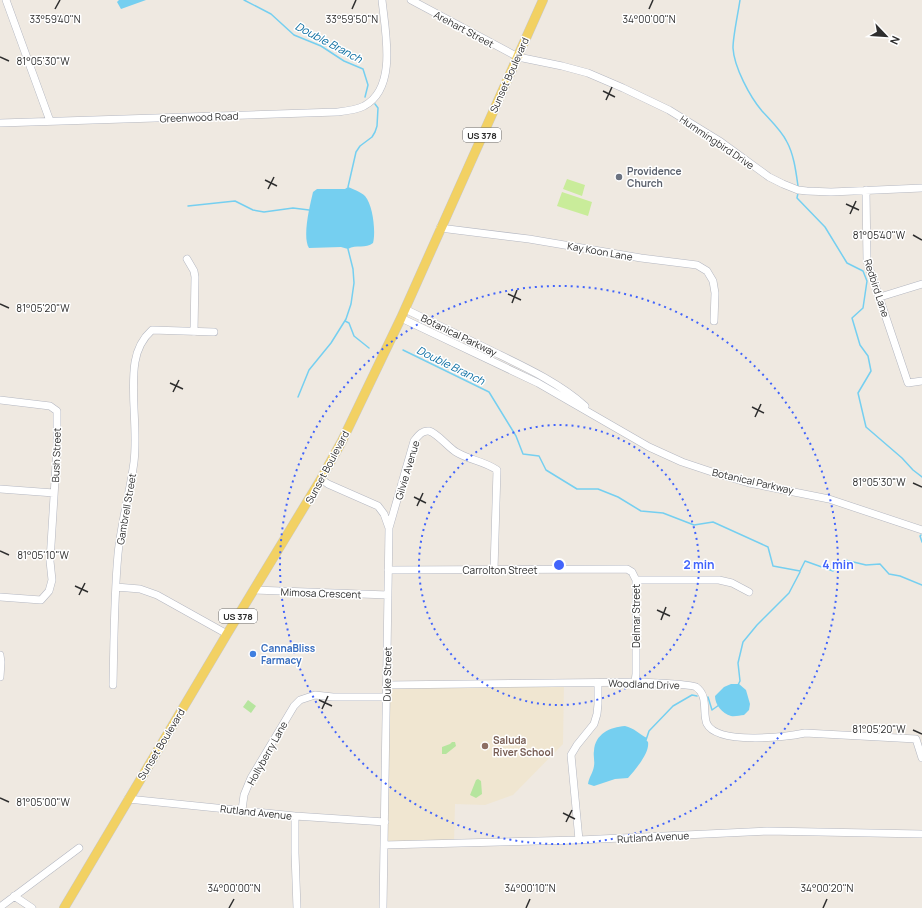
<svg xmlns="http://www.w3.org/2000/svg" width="922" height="908" font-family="Manrope,sans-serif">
<rect width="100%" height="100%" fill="#efe9e1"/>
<!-- education -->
<path fill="#f0e6d1" d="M564,683L563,744L513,795L485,805L455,804L454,843L384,845L387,685Z"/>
<!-- green -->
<path fill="#b6e59e" d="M248,700L256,706L251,713L243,707Z
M452,742H455L456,746L446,754H442V747L450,744Z
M478,779L481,781L482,794L476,798L470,795L476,780Z"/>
<!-- pitch -->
<path fill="#c9ec9a" d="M567,179L585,185L582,196L563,189Z
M562,192L592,202L588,216L557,206Z"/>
<!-- water -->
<path fill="#75cff0" d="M119,0H146L121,9L117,2Z
M348,187C353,189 361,192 365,196C373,205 376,232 373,243C366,249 356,244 348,249L341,247L309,248C302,237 310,205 313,192L317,189H345Z
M731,684H739L746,690L750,704L749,710L744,715C740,715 735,717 731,716C722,713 715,705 715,696L724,687Z
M625,726C634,728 639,734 647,738L646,740L648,742C650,753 635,770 628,778L615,779L594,786L588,784C589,777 593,773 594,766C595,761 593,756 594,751C595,734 610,727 625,726Z"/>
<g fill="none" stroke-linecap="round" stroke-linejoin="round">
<!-- stream -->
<path stroke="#75cff0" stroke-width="1.5" d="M244,0L271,14L294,35L321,46L344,61L363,69L368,85L365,97
M740,0C738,14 733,36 733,48C734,67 750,97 762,111C771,121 781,130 787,142C794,155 796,172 798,186
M348,187L356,152L360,146L372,137L375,132L377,126L378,108L375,104
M798,193L797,198L825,227L847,263L863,271L867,281L863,308L852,318L860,345L868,356L871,371L858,393L866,427L902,458L913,470L922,477
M188,206L235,201L253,210L264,212L293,208L309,210
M345,321L349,323L354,336L369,348
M403,350L489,392L516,436L523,454L539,456L546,470L577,489H598L618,497L641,511L663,513L694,525L713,522L768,547L773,566L800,571L805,561
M298,397L309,370L331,343L346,319L351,304L354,283L353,269L348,249
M921,535L920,536L922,542
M805,561L833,571L845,560L866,565L880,564L889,574L900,576L922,585
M738,685L740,681L738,663L743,642L757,625L789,593L800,572
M708,697L712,710L719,705
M646,740L649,731L673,706L692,695L697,696"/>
<!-- minor casing -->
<g stroke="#b4b7c1" stroke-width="8">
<path id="minor" d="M6,0L50,121
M411,0L518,57L562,66L588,73L623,88L669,110L721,142L769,177L783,184L798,190L807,191L831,192L922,188
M0,123L337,112C346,111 356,110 364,106C398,88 385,31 382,0
M866,190L867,261L908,383L922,381
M440,228L529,239L641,258L697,265L707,271L713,281L715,293L714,321
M187,259L194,271L195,277L194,332
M880,297L922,284
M405,309C435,324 466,338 496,353C527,368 559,383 585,406
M401,318L538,383L649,447L682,462L715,473L749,483L829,499L922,530
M0,400L50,406L57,411V448L50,561L52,580L49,591L41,600L0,597
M321,479L328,484L378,506L384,514L389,528L383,908
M0,489L54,493
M389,528L414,441C418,436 422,430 429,431C437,433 448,447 456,452C469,460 484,461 497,470L494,570
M388,570L627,569L632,572L636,580V674L635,682
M636,580H719L732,583L749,592
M116,587L140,589L157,595L227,634
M254,590L388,595
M0,655L1,662L0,677
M113,685C114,641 114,598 118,554C121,523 130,493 134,462C138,429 130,393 135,362C137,350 143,338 152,330L214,332
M387,685L644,682C652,683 692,684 696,687C709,696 702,713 707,724C718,745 786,737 805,733L916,739L922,758
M128,799L295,816L385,822
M242,810L244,795L251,778L294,706L300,700L315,695L333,697H387
M295,816V853L297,908
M579,840L571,755L577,745L594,724L597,714L598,704V683
M384,845L579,840L767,831L922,834
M14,896L32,908
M0,907L79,848"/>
</g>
<!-- major casing -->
<g stroke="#c9c9c9" stroke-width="10">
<path id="major" d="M64,908L227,634L321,479L342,441L401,318L543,0"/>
</g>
<!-- minor -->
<use href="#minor" stroke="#fff" stroke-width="7"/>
<!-- major -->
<use href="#major" stroke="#f2d163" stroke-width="9"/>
</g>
<!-- ticks -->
<path fill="none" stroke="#2e2e2e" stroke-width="1.5" d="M55,9L60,0M352,9L356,0M649,9L653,0M0,57L9,61M603,91L615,97M606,100L612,87M265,180L277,186M268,189L274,177M846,204L859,210M850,214L856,201M913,235L922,240M508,294L521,300M512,303L517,290M0,304L9,308M170,383L183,389M173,392L179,380M752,407L764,413M755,417L761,404M913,483L922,487M414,497L426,503M417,506L423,493M0,551L9,555M75,586L88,592M79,595L85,583M657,610L670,616M661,620L666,607M319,700L332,706M322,709L328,696M913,730L922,734M0,798L9,802M563,813L575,819M566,822L572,810M229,908L234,899M526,908L530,899M823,908L827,899"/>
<!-- distance rings -->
<g fill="none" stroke="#4264fb" stroke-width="2" stroke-dasharray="2 4">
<circle cx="559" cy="565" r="140"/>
<circle cx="559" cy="565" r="279"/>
</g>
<!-- markers -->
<circle fill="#6b7280" stroke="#fff" stroke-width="1.5" cx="619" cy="177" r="4"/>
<circle fill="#3f7fe0" stroke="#fff" stroke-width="1.5" cx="253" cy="654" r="4"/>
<circle fill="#8d6e63" stroke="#fff" stroke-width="1.5" cx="485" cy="746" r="4"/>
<g text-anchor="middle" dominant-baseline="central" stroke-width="3" stroke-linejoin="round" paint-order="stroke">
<!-- shield labels -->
<g fill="#fff" stroke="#6d6d6d" stroke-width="1">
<rect x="463" y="128" width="38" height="14" rx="3"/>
<rect x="219" y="609" width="38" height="14" rx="3"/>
</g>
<g font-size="9" font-weight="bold" fill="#2e2e2e">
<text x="482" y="135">US 378</text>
<text x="238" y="616">US 378</text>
</g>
<!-- street labels -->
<g font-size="10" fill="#2e2e2e" stroke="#fff">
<text transform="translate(464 29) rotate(28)">Arehart Street</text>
<text transform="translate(509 75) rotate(-66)">Sunset Boulevard</text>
<text transform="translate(199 117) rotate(-2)">Greenwood Road</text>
<text transform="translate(717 142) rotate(34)">Hummingbird Drive</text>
<text transform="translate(600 251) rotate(10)">Kay Koon Lane</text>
<text transform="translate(877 288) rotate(72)">Redbird Lane</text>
<text transform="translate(459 335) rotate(26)">Botanical Parkway</text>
<text transform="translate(56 455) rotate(-88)">Bush Street</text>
<text transform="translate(327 467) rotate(-62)">Sunset Boulevard</text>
<text transform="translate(407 470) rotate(-73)">Gilvie Avenue</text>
<text transform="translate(753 481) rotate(13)">Botanical Parkway</text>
<text transform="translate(126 509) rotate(-80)">Gambrell Street</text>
<text x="500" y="570">Carrolton Street</text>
<text transform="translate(321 593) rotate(2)">Mimosa Crescent</text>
<text transform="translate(636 616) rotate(-90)">Delmar Street</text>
<text transform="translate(387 674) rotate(-89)">Duke Street</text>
<text transform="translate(644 684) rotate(2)">Woodland Drive</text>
<text transform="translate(161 744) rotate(-59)">Sunset Boulevard</text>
<text transform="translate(267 753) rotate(-61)">Hollyberry Lane</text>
<text transform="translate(256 812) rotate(6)">Rutland Avenue</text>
<text transform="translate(653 837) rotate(-3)">Rutland Avenue</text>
</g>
<!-- worship labels -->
<g font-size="10" font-weight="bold" fill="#5b616d" stroke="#fff" text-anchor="start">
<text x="627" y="171">Providence<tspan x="627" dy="12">Church</tspan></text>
</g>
<!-- shop labels -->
<g font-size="10" font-weight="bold" fill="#366cbe" stroke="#fff" text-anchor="start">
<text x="261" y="648">CannaBliss<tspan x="261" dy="12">Farmacy</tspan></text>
</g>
<!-- education labels -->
<g font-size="10" font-weight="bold" fill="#785e54" stroke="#fff" text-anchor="start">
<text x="493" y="740">Saluda<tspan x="493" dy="12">River School</tspan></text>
</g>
<!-- water labels -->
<g font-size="11" font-style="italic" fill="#0d6fa3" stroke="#fff">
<text transform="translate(329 42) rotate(28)">Double Branch</text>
<text transform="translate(451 365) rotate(26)">Double Branch</text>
</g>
</g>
<g font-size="10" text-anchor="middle" fill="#2e2e2e" stroke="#fff" stroke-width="3" stroke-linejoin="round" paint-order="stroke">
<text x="55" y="23">33°59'40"N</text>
<text x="352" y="23">33°59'50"N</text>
<text x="649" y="23">34°00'00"N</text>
<text x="43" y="65">81°05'30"W</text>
<text x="879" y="239">81°05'40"W</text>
<text x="43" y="312">81°05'20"W</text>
<text x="879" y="486">81°05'30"W</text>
<text x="43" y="559">81°05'10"W</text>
<text x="879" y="733">81°05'20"W</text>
<text x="43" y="806">81°05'00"W</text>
<text x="234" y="892">34°00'00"N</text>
<text x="530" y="892">34°00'10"N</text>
<text x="827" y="892">34°00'20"N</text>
</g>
<circle cx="559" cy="565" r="6" fill="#4264fb" stroke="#fff" stroke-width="2"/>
<g font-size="12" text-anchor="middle" font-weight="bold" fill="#4264fb" stroke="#fff" stroke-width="3" stroke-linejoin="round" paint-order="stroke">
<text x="699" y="569">2 min</text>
<text x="838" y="569">4 min</text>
</g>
<!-- north arrow -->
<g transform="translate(886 36) rotate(115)" stroke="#ffffff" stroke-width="3" paint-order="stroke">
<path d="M0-3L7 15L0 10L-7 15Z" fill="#2e2e2e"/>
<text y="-6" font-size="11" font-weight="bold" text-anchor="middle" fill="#2e2e2e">N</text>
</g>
</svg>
